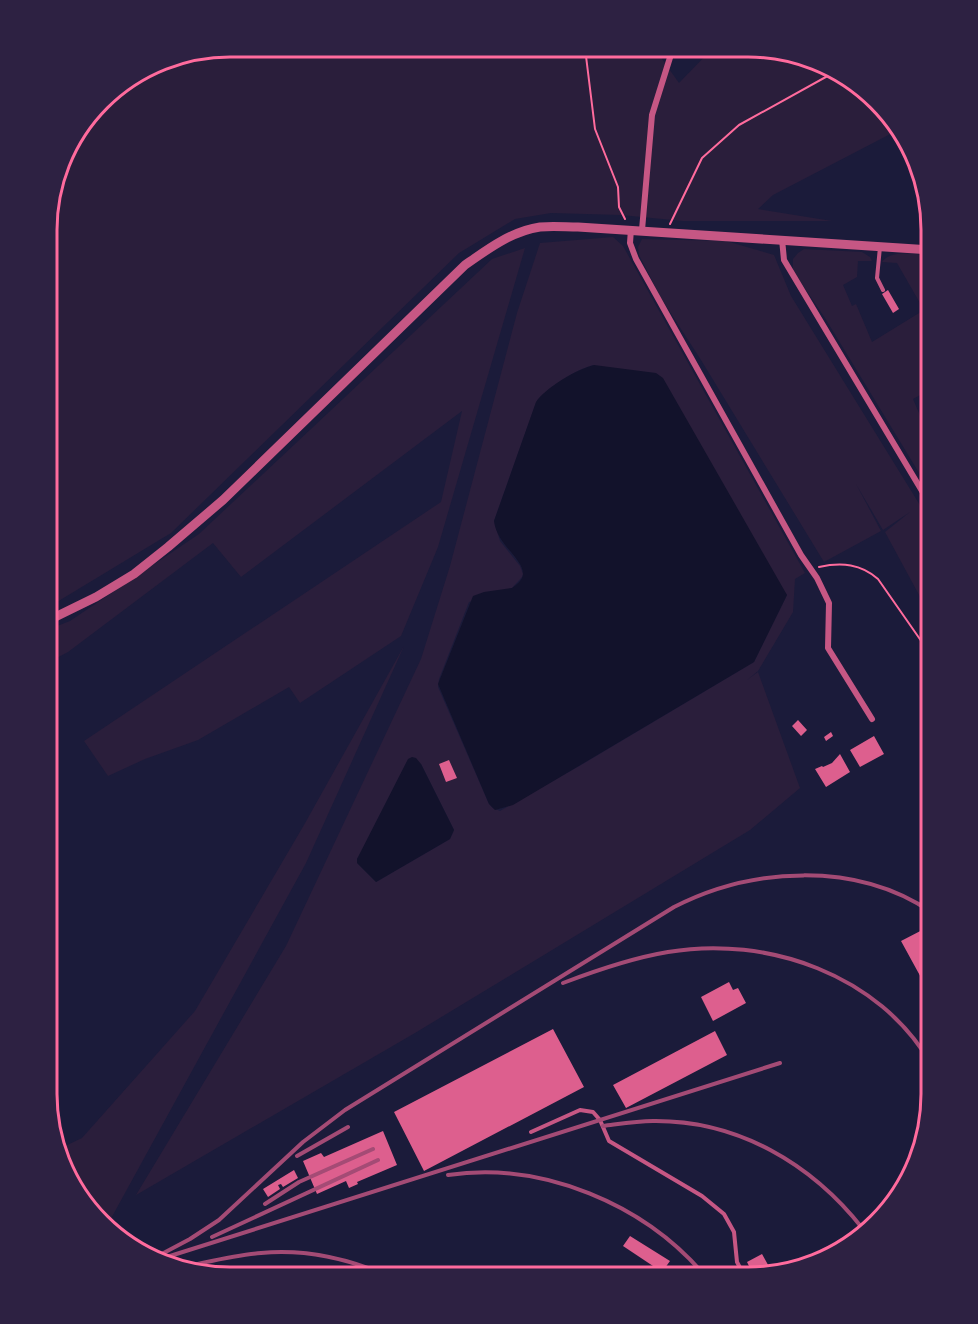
<svg xmlns="http://www.w3.org/2000/svg" width="978" height="1324" font-family="Rubik,sans-serif">
<rect width="100%" height="100%" fill="#1b1b3a"/>
<!-- green -->
<path fill="#2a1e3b" fill-rule="evenodd" d="M230,47L672,48L662,59L679,83L713,48H772L860,84L898,130L773,195L758,209L832,221H683L621,215L551,213L515,219L459,253L171,533L47,608L48,206L63,162L70,150L71,138L109,92L171,56Z
M613,237L623,246L805,573L795,579L793,612L758,671L747,680L758,672L800,788L750,830L415,1033L136,1195L286,946L421,659L450,566L517,313L540,243ZM594,365L787,595L754,662L581,765L500,811L493,808L489,804L438,687L439,679L469,602L512,588L522,577L523,574L520,566L500,541L494,521L536,403C547,388 576,369 594,365ZM421,764L454,830L450,839L376,882L358,864L357,859Z
M642,239L726,241L774,255L791,296L931,523V617L885,532L910,512L883,530L856,484L881,531L824,562L701,360L661,298L639,255L638,247Z
M525,248L438,547L401,636L300,703L289,687L198,740L145,759L108,776L84,741L441,502L462,411L241,577L213,543L68,652L47,663V630L70,621L199,534L492,259Z
M804,249L862,252L870,257L872,261H858L857,277L843,285L852,306L856,304L872,342L924,310L897,263L882,262C891,249 916,255 931,255V389L913,399L930,439H931V484L927,486L825,318L793,271V259L798,253Z
M404,646L306,863L108,1224L66,1176L59,1149L82,1138L195,1011L304,825Z"/>
<!-- water -->
<path fill="#12122b" d="M594,365L656,373L663,378L787,595L754,662L513,805L495,810L489,804L438,684L473,596L484,592L512,588C516,585 523,580 523,574C523,558 497,545 494,521L536,402C545,388 577,369 594,365Z
M412,757L416,758L421,764L454,830L450,839L376,882L357,863V859L408,759Z"/>
<!-- building -->
<path fill="#dd5f8e" d="M888,290L899,309L893,313L882,294Z
M798,720L807,730L801,736L792,726Z
M831,732L833,736L826,741L824,737Z
M874,736L884,754L860,767L850,750Z
M840,754L850,772L826,787L815,769L822,766L823,767L832,763Z
M449,760L457,778L446,782L439,764Z
M930,926L931,993L930,994L901,941Z
M729,982L733,990L738,988L746,1003L713,1021L701,997Z
M553,1029L584,1087L424,1171L394,1112Z
M715,1031L727,1055L626,1108L613,1085Z
M383,1131L397,1165L357,1182L358,1184L349,1188L346,1181L317,1194L303,1161L321,1153L324,1157Z
M294,1170L298,1178L283,1187L281,1184L278,1185L280,1189L268,1197L263,1189Z
M630,1236L670,1261L662,1272L623,1246Z
M762,1254L772,1272L754,1276L747,1262Z"/>
<g fill="none" stroke-linecap="round" stroke-linejoin="round">
<!-- path -->
<path stroke="#ff6b9d" stroke-width="2" d="M585,48L595,129L618,187L619,207L625,219
M670,224L702,158L739,125L833,73
M819,567C842,562 861,564 878,579L931,655"/>
<!-- service -->
<path stroke="#c65784" stroke-width="4" d="M880,247L877,278L883,290
M531,1132L580,1110L593,1112L600,1120L609,1141L702,1196L724,1214L734,1232L737,1262L745,1277"/>
<!-- minor -->
<path stroke="#c65784" stroke-width="6" d="M631,229L630,243L636,259L801,555L817,578L829,603L828,648L872,719
M642,230L652,115L673,48
M782,239L784,260L931,506"/>
<!-- tertiary -->
<path stroke="#c65784" stroke-width="9" d="M47,621L96,597L134,574L168,547L223,500L465,265C488,249 512,231 540,227C553,226 566,227 578,227L931,250"/>
<!-- rail -->
<path stroke="#a44b75" stroke-width="4" d="M563,983C597,970 632,958 668,952C767,935 880,975 931,1064
M603,1126C619,1124 636,1121 653,1121C738,1120 812,1164 863,1229
M297,1156L348,1127
M448,1175C542,1161 645,1204 706,1277
M265,1204L299,1182L373,1149
M212,1237L378,1160
M139,1251L140,1249
M170,1256L780,1063
M156,1257L190,1239L219,1220L303,1142L345,1110L674,907C752,867 856,861 931,912
M182,1267C208,1262 235,1255 261,1253C304,1249 349,1259 388,1276"/>
</g>
<!-- crop -->
<path d="M0 0H978V1324H0ZM230 57H748A173 173 0 0 1 921 230V1094A173 173 0 0 1 748 1267H230A173 173 0 0 1 57 1094V230A173 173 0 0 1 230 57Z" fill="#2d2142" fill-rule="evenodd"/>
<path fill="none" stroke="#ff6b9d" stroke-width="3" d="M230 57H748A173 173 0 0 1 921 230V1094A173 173 0 0 1 748 1267H230A173 173 0 0 1 57 1094V230A173 173 0 0 1 230 57Z"/>
</svg>
